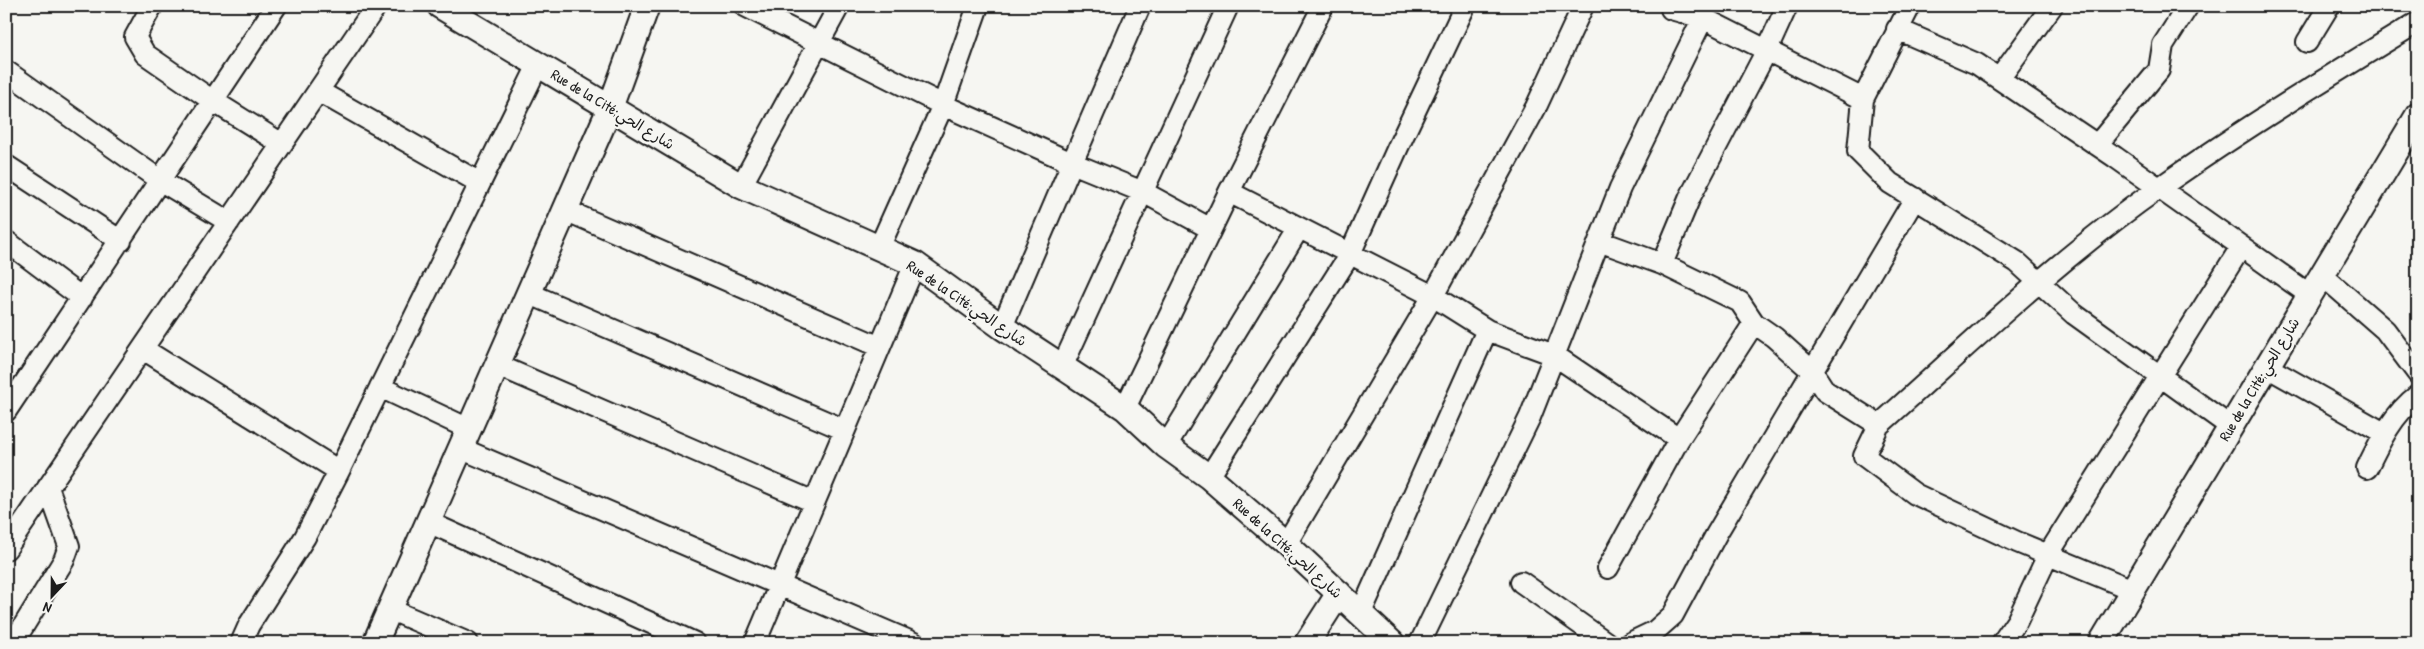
<svg xmlns="http://www.w3.org/2000/svg" width="2424" height="649" font-family="'Patrick Hand','Playpen Sans Arabic',sans-serif">
<rect width="100%" height="100%" fill="#f6f6f2"/>
<filter id="ink" filterUnits="userSpaceOnUse"><feTurbulence type="fractalNoise" baseFrequency=".02" numOctaves="2"/><feDisplacementMap in="SourceGraphic" scale="10" xChannelSelector="R" yChannelSelector="G"/><feConvolveMatrix kernelMatrix="1 2 1 2 8 2 1 2 1" color-interpolation-filters="sRGB"/></filter>
<g filter="url(#ink)">
<g fill="none" stroke-linecap="round" stroke-linejoin="round">
<!-- minor casing -->
<g stroke="#1c1c1c" stroke-width="24">
<path id="minor" d="M152,6L135,37L145,54L213,101L282,144
M745,6L943,105L1072,163L1140,6
M1323,6L1229,192L1433,296L1487,330
M1910,6L1863,99L1858,151L1890,183L2017,262L2074,314L2231,427
M1671,9L1703,18L1863,99
M1897,29L1977,64L2115,157L2310,295
M2307,42L2329,6
M6,71L161,181L229,222
M1999,79L2052,6
M318,91L480,183
M2097,145L2159,70L2163,45L2188,6
M7,166L121,241
M741,186L839,6
M565,210L880,347
M6,241L82,298
M1599,241L1662,264L1740,302L1754,323L1774,337L1812,371L1825,391L1879,425
M879,248L943,105L978,6
M1662,264L1690,197L1767,50L1787,6
M2322,275L2385,330L2418,374
M528,293L845,430
M1002,327L1072,163L1143,192L1211,229
M143,349L339,471
M497,365L814,502
M1062,367L1228,6
M2267,367L2384,433
M380,387L469,429
M1125,408L1229,192
M6,411L276,6
M1166,446L1299,228
M460,448L914,643
M2367,468C2380,441 2393,414 2418,395
M1209,477L1350,254L1398,147L1465,6
M428,522L695,643
M1286,544L1433,296L1536,107L1583,6
M6,549L376,6
M1608,568L1679,439L1754,323
M1521,582L1607,643
M2133,590L2017,542L1915,494L1864,456L1879,425C1970,344 2059,258 2159,188C2243,129 2331,75 2418,22
M389,609L468,643
M1360,615L1487,330L1554,355L1679,439
M13,643L64,560L69,546L48,487
M241,643L249,625L305,537L339,471L538,65
M755,643L915,264
M1420,643L1530,417L1620,188L1703,18
M1630,643L1655,631L1673,615L1717,533L1915,198
M2002,643L2017,621L2048,555L2241,247"/>
</g>
<!-- tertiary casing -->
<g stroke="#1c1c1c" stroke-width="28">
<path id="tertiary" d="M440,6L741,186L915,264L1002,327L1125,408L1166,446L1209,477L1286,544L1392,643
M375,643L610,108L647,6
M1307,643L1339,593
M2101,643L2418,115"/>
</g>
<!-- minor -->
<use href="#minor" stroke="#f6f6f2" stroke-width="20"/>
<!-- tertiary -->
<use href="#tertiary" stroke="#f6f6f2" stroke-width="24"/>
</g>
</g>
<g text-anchor="middle" dominant-baseline="central" stroke-width="5" stroke-linejoin="round" paint-order="stroke">
<!-- street labels -->
<g font-size="15" fill="#1c1c1c" stroke="#f6f6f2">
<text transform="translate(613 109) rotate(31)">Rue de la Cité;شارع الحي</text>
<text transform="translate(967 303) rotate(34)">Rue de la Cité;شارع الحي</text>
<text transform="translate(2259 379) rotate(-59)">Rue de la Cité;شارع الحي</text>
<text transform="translate(1288 548) rotate(42)">Rue de la Cité;شارع الحي</text>
</g>
</g>
<!-- margin -->
<rect width="2424" height="649" fill="none" stroke="#f6f6f2" stroke-width="25"/>
<rect x="12" y="12" width="2399" height="624" fill="none" stroke="#1c1c1c" stroke-width="2" filter="url(#ink)"/>
<!-- north arrow -->
<g transform="translate(52 596) rotate(202)" stroke="#f6f6f2" stroke-width="4" paint-order="stroke">
<path d="M0-4L9 19L0 12L-9 19Z" fill="#1c1c1c"/>
<text y="-8" font-size="14" font-weight="bold" text-anchor="middle" fill="#1c1c1c">N</text>
</g>
</svg>
